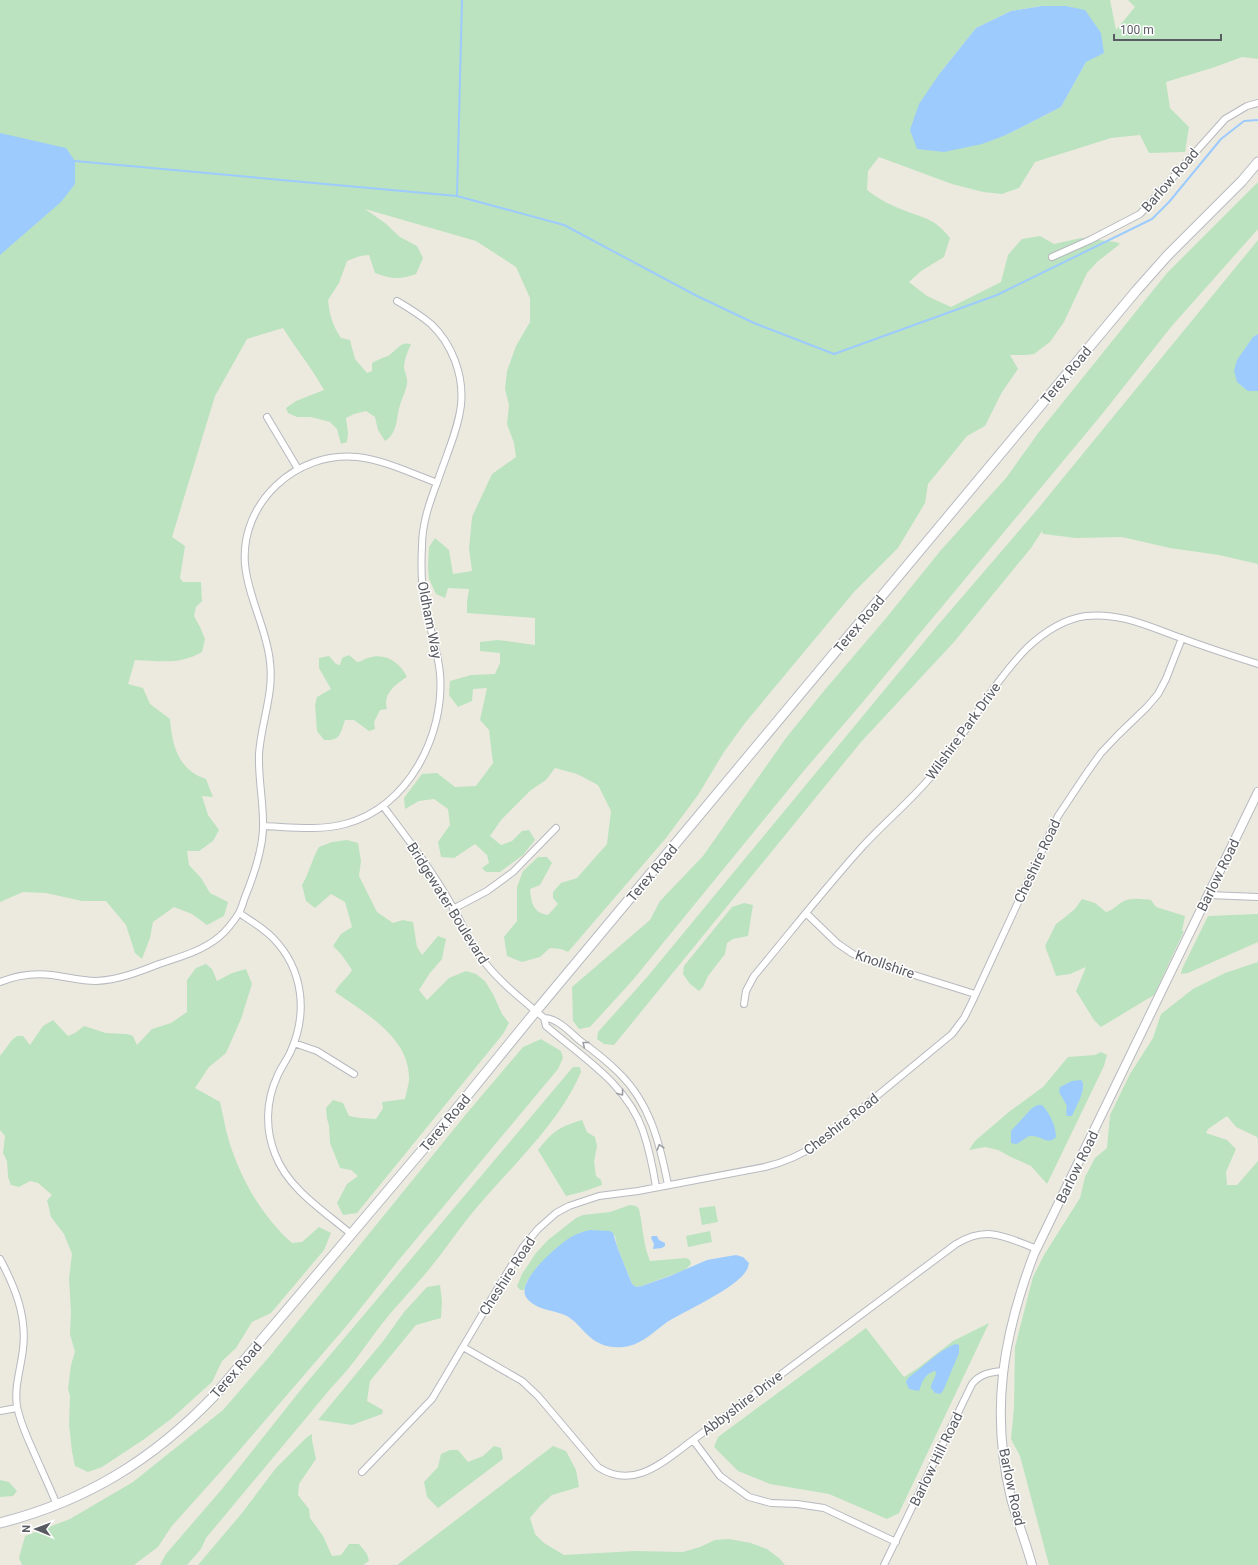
<svg xmlns="http://www.w3.org/2000/svg" width="1258" height="1565" font-family="Roboto,sans-serif">
<rect width="100%" height="100%" fill="#eceadf"/>
<!-- green -->
<path fill="#bbe3bf" fill-rule="evenodd" d="M0,0H1110L1116,30L1135,7L1128,0H1258V59L1242,57L1215,67L1166,82L1170,108L1189,127L1185,152L1149,153L1140,135L1111,138L1035,162L1019,188L1002,194L983,192L952,184L879,157L868,171L867,190C875,196 884,202 894,206C916,217 933,215 950,238L944,257L921,271L909,282L927,296L951,307L1001,282L1008,255L1022,239L1040,236L1054,244L1081,238L1116,242L1120,244L1097,262L1087,273L1064,322L1050,342L1034,354L1026,355H1010L1018,369L1002,392L985,426L967,436L928,484L925,503L898,548L854,592L745,723L724,752L698,795L666,838L568,952L561,949L550,948L540,957L522,962L507,956L504,937L517,921V887L523,871L538,857H547L552,863L540,885L530,889C531,902 533,913 548,915L558,904L553,898V892L561,883L577,878L607,844L611,811L598,785L577,774L555,768L546,780L531,790L501,820L490,836L501,845L512,841L522,831L529,830L535,840L523,855L500,872H486L482,868L489,863L487,855L475,844L454,858L441,857L438,842L450,825L448,809L434,799L419,801L405,809L404,798L422,774L437,773L455,787L476,786L493,763L489,730L480,720L487,688L473,689L472,701L458,707L449,695L450,681L471,675L495,674L500,663V653L480,651V642L498,640L535,645V618L467,613V602L469,589L448,588L445,598L436,594L429,579L428,567L429,547L435,538L449,550L453,574L472,571L469,549L472,517L492,474L516,457L514,443L507,424L509,405L505,389L507,371L516,346L530,322V298L516,267L476,241L365,209L385,223L400,237L417,246L423,258L416,274C399,280 392,279 375,273L369,255L360,256L347,261L339,283L328,300C330,316 332,324 341,338L350,340L355,359L367,373L372,371V363C377,360 382,358 388,356C396,351 400,341 411,344C408,351 404,360 404,368C405,373 408,379 407,384C406,391 402,398 400,405C396,418 398,433 385,441L378,430L375,417L366,411L354,414L346,418L348,433L347,442L341,444L337,429L330,422L311,417H297L288,413L286,408L296,401L324,390C312,368 296,349 283,328L247,339L215,396L172,537L185,546L180,578L183,582H201L202,601L196,607L194,616L200,627L205,639L202,652C179,665 161,661 135,660L128,684L143,688L150,704L170,719C172,745 178,770 206,779L213,797L202,796L208,815L219,830L213,841L199,851H187L189,865L201,878L210,893L228,902L224,916L207,925L192,914L174,907L153,922L150,938L142,959L135,953L126,925L106,901H82L46,893L23,892L0,902ZM1042,6H1066L1086,62L1061,107L1006,135L940,73L976,28L1011,11Z
M1258,182V229L1171,327L1103,413L862,703L802,773L632,981L590,1027L579,1029L573,1021L572,987L650,920L660,901L703,856L786,738L823,692L887,617L941,550L1006,478L1039,432L1167,273Z
M1258,240V564L1219,555L1170,548L1122,537L1076,538L1043,534L1042,531L1031,548L954,642L861,742L614,1045L604,1044L597,1039L598,1032L648,976L938,625L1036,511Z
M349,655L357,662C362,662 363,659 368,658C385,652 400,662 407,677C396,684 382,694 387,709L380,710L374,722L375,729L369,731L354,720H345C340,734 341,741 324,740L317,731L315,705L317,697L331,689L319,668V658L329,656L336,664L340,665L342,658Z
M347,840L358,843L361,861L359,876L377,912L393,923L403,920L413,922L417,947L422,955L438,936L446,939L442,959L430,973L419,990L427,1000L449,978L466,971L476,974L485,981L494,996L502,1014L509,1023L503,1034L357,1213L343,1215L337,1203L347,1184L358,1176L351,1170L340,1168L330,1143L329,1125L327,1119L326,1108L333,1100L343,1103L349,1116L360,1118L376,1119L383,1108L382,1102L405,1099C406,1093 408,1087 409,1081C411,1038 365,1013 335,992C340,982 346,980 352,970L341,954L333,946L341,934L352,927L345,902L331,894L315,908L306,901L302,885C309,873 312,859 319,847L332,842Z
M1082,899L1095,903L1106,912C1113,910 1116,906 1122,902C1130,897 1142,899 1151,900L1156,907L1185,916L1182,931H1184L1154,995L1101,1027L1094,1020L1076,991L1086,967L1070,974L1056,976L1045,946L1056,924L1064,918L1075,909Z
M744,903L753,905L748,936L733,939L727,943L725,954L708,976L703,987L699,991L690,984L683,974L684,966L732,907Z
M1258,914V942L1188,973L1181,974L1182,969L1208,916Z
M1258,962V1140L1257,1137L1236,1127L1227,1116L1208,1129L1206,1133L1227,1140L1236,1149L1226,1172L1227,1185H1237L1258,1161V1565H1049L1020,1456L1011,1439L1014,1408L1015,1347L1033,1277L1044,1255L1080,1198L1085,1177L1095,1158L1107,1148L1110,1115L1130,1074L1153,1038L1161,1014L1193,989L1225,973Z
M206,964L212,969L217,981L232,973L246,969L252,984L241,1019L226,1053L209,1067L195,1088L220,1102C223,1115 225,1128 229,1141C241,1180 262,1216 292,1243L302,1242L319,1227L331,1233L324,1250L271,1313L252,1322L236,1348L222,1361L212,1382L171,1419L143,1440L102,1467L88,1472L75,1466L72,1452L69,1424L70,1396L68,1389L71,1365L75,1352L70,1334L71,1313L69,1278L72,1254L64,1234L51,1217L47,1200L52,1195L38,1183L30,1181L19,1187L11,1185L8,1177L7,1161L3,1153L5,1136L0,1130V1056L12,1040L17,1036H23L30,1045L43,1026L53,1020L68,1036L75,1033L84,1026L106,1033L127,1034L133,1036L137,1045L152,1029L171,1023L187,1012V980L196,968Z
M541,1039L561,1051L563,1058L558,1069L398,1261L349,1323L231,1460L171,1527L158,1547L134,1565H22L19,1558L25,1536L70,1519L133,1482L223,1410L269,1357L467,1113L523,1047Z
M1101,1052L1107,1055L1104,1066L1047,1184L1031,1166L1011,1157L998,1150L985,1147L969,1150L975,1141L1010,1111L1043,1087L1068,1057L1095,1055Z
M573,1067H580L581,1072C560,1122 513,1165 478,1206C459,1228 444,1252 426,1273C410,1292 393,1309 378,1329C363,1349 349,1370 331,1388L206,1538L201,1549L187,1565H160L166,1554L222,1489L303,1387Z
M582,1120L587,1132L595,1137L597,1146L594,1162L596,1176L601,1180L602,1185L582,1192L566,1196L538,1150C553,1131 559,1127 582,1120Z
M630,1205L636,1206L639,1209C643,1227 643,1244 650,1261L686,1258L690,1260L691,1264L685,1270L642,1286L636,1287L632,1284L618,1249L615,1236L610,1231L582,1232L570,1238L558,1247L527,1281L524,1290H520L517,1286L522,1274L536,1253L548,1240L576,1218L583,1215L610,1212Z
M715,1206L718,1222L702,1225L699,1208Z
M710,1231L712,1242L688,1247L686,1236Z
M440,1285L442,1301L441,1318L416,1325L370,1381L367,1401L383,1410L382,1414L352,1425L318,1420L384,1340L404,1312L427,1287Z
M989,1323L899,1513L887,1519L829,1494L770,1484L738,1471L714,1447L718,1437L866,1328L904,1377L918,1368L953,1341Z
M312,1434V1440L316,1459L299,1484L298,1495L309,1509L310,1518L323,1536L332,1556L341,1555L349,1544H359L367,1554L369,1561L363,1565H198L242,1513L276,1468L307,1437Z
M494,1446L501,1448L503,1459L438,1508L427,1497L424,1482L438,1467L441,1454L450,1450H458L468,1462L483,1456Z
M553,1446L566,1451L576,1470L579,1487L552,1495L540,1506L530,1518L535,1534L544,1543L564,1555L635,1551L683,1552L700,1547L715,1540L729,1539L751,1543L767,1549L780,1559L785,1565H397Z
M0,1480L9,1482L17,1491L13,1496L0,1497Z"/>
<!-- water -->
<path fill="#9dcbfe" d="M1042,6H1066L1085,10L1101,33L1104,53L1086,62L1061,107L1006,135L982,144L944,152L917,149L910,130L919,104L940,73L976,28L1011,11Z
M0,133L66,148L75,161V184L61,202L0,255Z
M1258,334V391H1248L1237,382L1234,371L1237,360L1253,337Z
M1081,1080L1083,1083C1084,1094 1076,1106 1072,1116H1067L1066,1112L1067,1106L1059,1092L1060,1087L1072,1081Z
M1038,1105H1042C1050,1113 1056,1127 1056,1137C1048,1146 1041,1135 1031,1136C1026,1136 1022,1142 1016,1144L1011,1143V1131L1032,1108Z
M591,1230L610,1231L613,1233L618,1249L632,1284L636,1287L642,1286L670,1276L707,1260L724,1257L736,1255L743,1257L749,1263C748,1266 748,1269 746,1271C740,1283 704,1302 691,1309C683,1313 675,1317 667,1322C656,1330 643,1343 629,1346C620,1348 608,1348 599,1343C586,1337 579,1323 567,1316C555,1310 534,1310 526,1297C516,1281 558,1245 571,1237C577,1234 583,1231 591,1230Z
M652,1236H657L659,1240L665,1243V1246L662,1248L653,1249L654,1244L651,1238Z
M956,1344L959,1345V1353L943,1391L940,1394L935,1393L931,1388C931,1382 936,1378 936,1372L934,1371C924,1375 922,1382 919,1391L909,1389L906,1382L908,1378C922,1368 940,1349 956,1344Z"/>
<g fill="none" stroke-linecap="round" stroke-linejoin="round">
<!-- stream -->
<path stroke="#9dcbfe" stroke-width="2" d="M75,161L457,196L564,225L697,296L754,323L834,354L997,295L1152,219L1169,202L1221,139L1244,121L1258,120
M457,196L462,0"/>
<!-- minor casing -->
<g stroke="#b7b9bf" stroke-width="8">
<path id="minor" d="M1052,257L1090,240L1140,214L1225,119L1247,106L1258,103
M267,417L298,469
M383,806C407,838 431,869 451,904C463,924 470,946 486,964C503,985 524,1001 544,1018L546,1026C582,1057 627,1084 643,1131C649,1149 653,1168 656,1187
M263,826C290,827 319,831 345,824C408,808 445,735 440,674C438,650 429,627 425,604C421,585 421,565 422,546C422,523 430,501 438,480C446,456 458,430 461,405C464,375 452,344 431,324C420,315 409,308 397,301
M1209,895L1258,897
M453,909L487,891L513,872L556,828
M239,913C251,921 263,928 273,938C304,970 308,1014 290,1053C286,1061 280,1069 277,1077C266,1101 265,1129 275,1154C288,1189 324,1211 351,1234
M807,914L837,943L853,954L879,964L975,994
M0,982C17,975 35,973 52,975C67,977 81,981 96,981C118,980 139,972 159,964C180,957 202,951 219,937C226,931 234,921 239,913C242,908 243,902 245,897C254,875 262,852 263,829C264,804 258,779 259,754C261,723 274,694 270,662C267,629 248,598 245,564C240,503 296,451 357,457C384,460 411,473 437,483
M744,1004L746,991L754,976C790,933 825,888 863,846C886,821 912,800 934,773C967,733 990,686 1027,648C1043,633 1064,619 1086,616C1121,612 1152,628 1184,639C1208,648 1233,656 1258,664
M544,1018C557,1018 569,1031 579,1040C593,1050 607,1061 619,1073C650,1103 660,1144 668,1185
M294,1043L317,1051L354,1074
M0,1259C15,1287 27,1316 23,1349C21,1368 14,1387 17,1406C20,1423 28,1439 35,1455C42,1471 50,1488 57,1505
M463,1347L522,1381L538,1396L598,1467C634,1491 664,1461 693,1440L956,1244C988,1225 1005,1237 1037,1249
M0,1411L17,1408
M693,1440L720,1476L749,1497L771,1503L797,1504L824,1508L896,1542
M362,1472L432,1399L499,1286L523,1247L538,1229L556,1213L569,1206L599,1196L638,1191L765,1167C786,1162 803,1154 821,1142L952,1034L964,1018L972,1002L1058,816L1086,774L1101,753L1118,735L1147,707L1158,694L1166,679L1182,638
M884,1565L972,1384C980,1374 990,1372 1003,1371"/>
</g>
<!-- tertiary casing -->
<g stroke="#b7b9bf" stroke-width="10">
<path id="tertiary" d="M1032,1565C1026,1543 1017,1521 1011,1498C990,1411 1003,1336 1034,1254L1258,792"/>
</g>
<!-- secondary casing -->
<g stroke="#b8bbc2" stroke-width="11">
<path id="secondary" d="M0,1523C86,1501 153,1460 215,1395L436,1134L536,1011L1136,291L1167,256L1242,181L1258,162"/>
</g>
<!-- minor -->
<use href="#minor" stroke="#fff" stroke-width="6"/>
<!-- tertiary -->
<use href="#tertiary" stroke="#fff" stroke-width="8"/>
<!-- secondary -->
<use href="#secondary" stroke="#fff" stroke-width="9"/>
</g>
<!-- one-way arrows -->
<defs><path id="oneway-chevron" d="M-2-3.5L2.5 0L-2 3.5" fill="none" stroke-width="1.6" stroke-linecap="round" stroke-linejoin="round"/></defs>
<g stroke="#9b9da0">
<use href="#oneway-chevron" transform="translate(585 1044) rotate(-141)"/>
<use href="#oneway-chevron" transform="translate(621 1093) rotate(53)"/>
<use href="#oneway-chevron" transform="translate(660 1147) rotate(-107)"/>
</g>
<g text-anchor="middle" dominant-baseline="central" stroke-width="3" stroke-linejoin="round" paint-order="stroke">
<!-- street labels -->
<g font-size="14" fill="#585b61" stroke="#fff">
<text transform="translate(1170 180) rotate(-49)">Barlow Road</text>
<text transform="translate(1066 375) rotate(-50)">Terex Road</text>
<text transform="translate(430 620) rotate(79)">Oldham Way</text>
<text transform="translate(859 624) rotate(-50)">Terex Road</text>
<text transform="translate(963 731) rotate(-54)">Wilshire Park Drive</text>
<text transform="translate(1037 861) rotate(-65)">Cheshire Road</text>
<text transform="translate(652 873) rotate(-50)">Terex Road</text>
<text transform="translate(1218 875) rotate(-64)">Barlow Road</text>
<text transform="translate(448 903) rotate(58)">Bridgewater Boulevard</text>
<text transform="translate(885 964) rotate(19)">Knollshire</text>
<text transform="translate(445 1123) rotate(-50)">Terex Road</text>
<text transform="translate(841 1124) rotate(-38)">Cheshire Road</text>
<text transform="translate(1077 1167) rotate(-64)">Barlow Road</text>
<text transform="translate(507 1276) rotate(-57)">Cheshire Road</text>
<text transform="translate(236 1370) rotate(-49)">Terex Road</text>
<text transform="translate(742 1403) rotate(-37)">Abbyshire Drive</text>
<text transform="translate(936 1459) rotate(-64)">Barlow Hill Road</text>
<text transform="translate(1012 1487) rotate(78)">Barlow Road</text>
</g>
</g>
<!-- north arrow -->
<g transform="translate(36 1529) rotate(271)" stroke="#ffffff" stroke-width="3" paint-order="stroke">
<path d="M0-3L7 15L0 10L-7 15Z" fill="#585b61"/>
<text y="-6" font-size="11" font-weight="bold" text-anchor="middle" fill="#585b61">N</text>
</g>
<!-- scale -->
<path d="M1114 34v6h107v-6" fill="none" stroke="#585b61" stroke-width="2"/>
<text x="1120" y="34" font-size="12" fill="#585b61" stroke="#ffffff" stroke-width="3" paint-order="stroke">100 m</text>
</svg>
